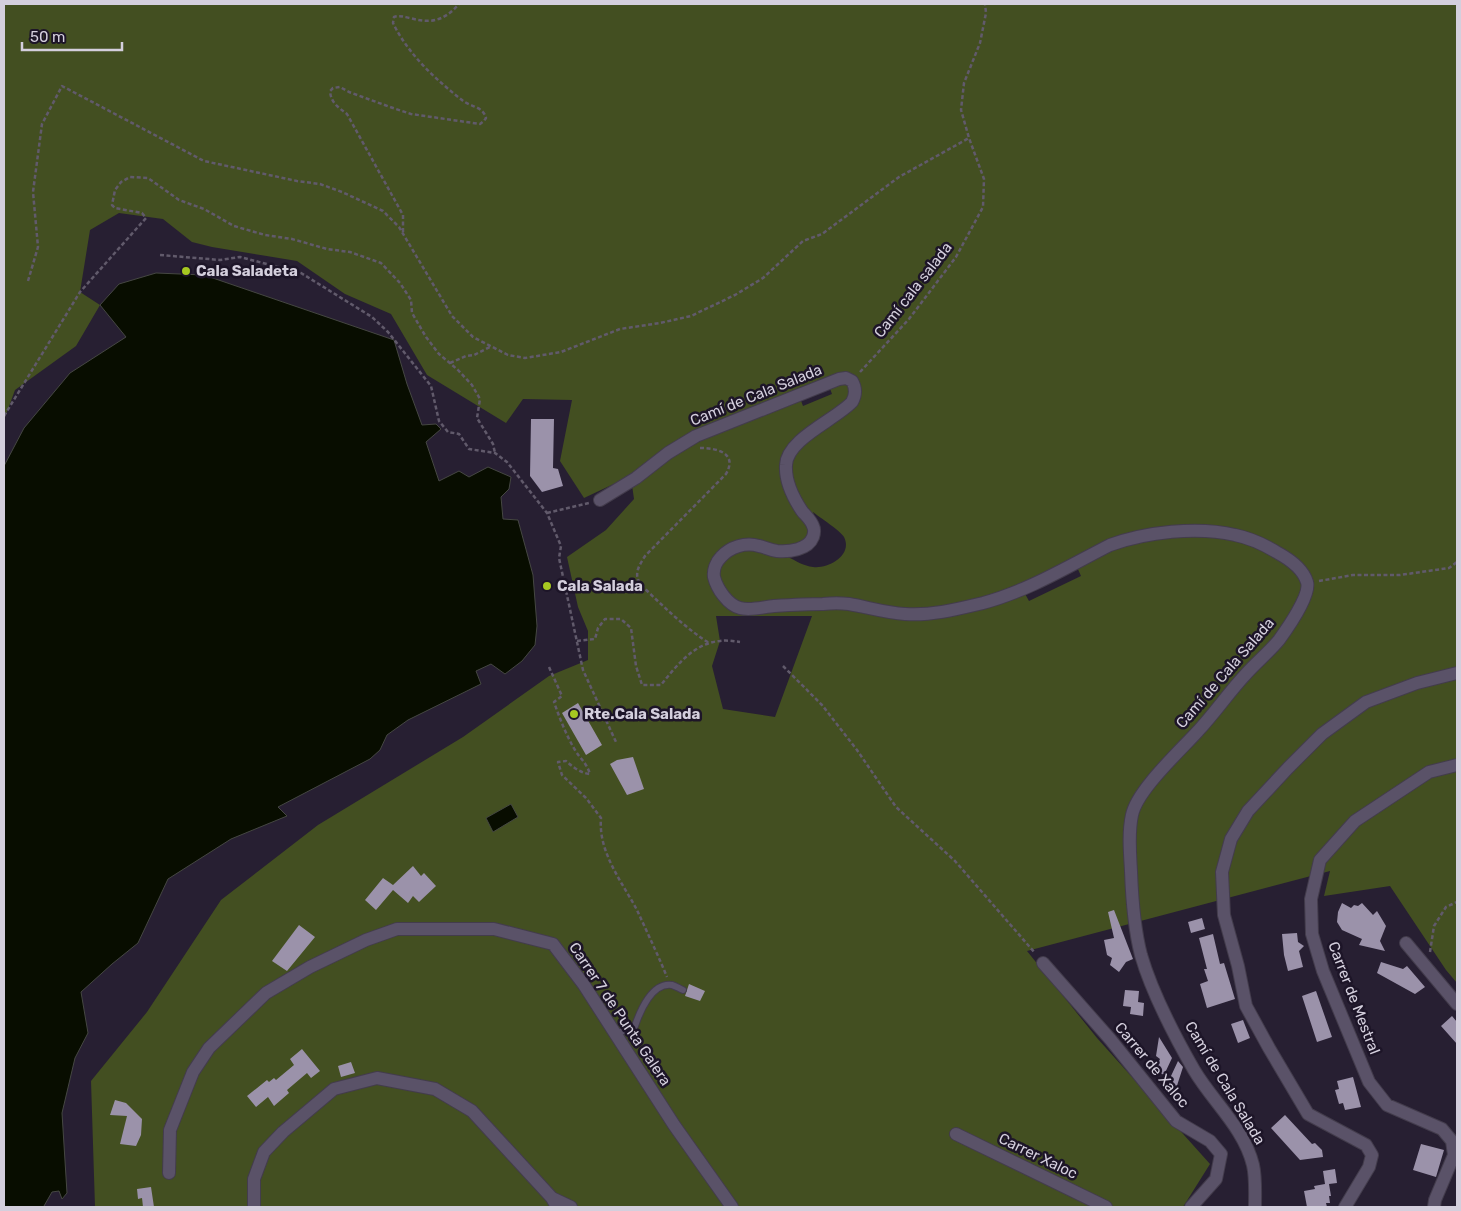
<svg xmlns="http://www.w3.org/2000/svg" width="1461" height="1211" font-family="Rubik,sans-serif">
<rect width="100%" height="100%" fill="#271f32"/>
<!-- green -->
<path fill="#434f21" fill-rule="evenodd" d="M4,4H1457V983L1446,970L1390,886L1324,896L1330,871L1027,951L1097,1038L1210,1164L1183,1207H95L91,1081L147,1012L221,900L318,825L463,737L549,676L588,660V631L578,607L567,557L606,530L634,499L632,485L620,481L584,498L560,461L572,400L523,399L506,423L427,375L391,314L345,294L297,261L212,247L192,242L163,219L119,213L90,230L80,292L100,305L76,346L15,390L4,420ZM829,386L832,394L803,406L800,398ZM813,512C819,517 841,531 844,537C853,555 829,569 813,567C804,566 796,561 788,557L804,554L815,543L818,528ZM1077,567L1081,576L1029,601L1024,592ZM716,616H812L775,717L723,709L712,666L720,641Z"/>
<!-- water -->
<path fill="#080d00" stroke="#454742" d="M156,273L204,275L394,340L407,384L422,425L436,424L441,429L426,442L439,481L459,471L469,477L488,467L511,477L509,489L501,497L503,519L518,520L533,575L537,626L535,645L522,661L505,674L491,664L476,671L481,684L408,720L387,735L380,750L370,759L278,807L287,816L231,839L168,879L138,943L112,964L81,992L88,1033L75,1058L62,1113L67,1193L62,1199L59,1191L52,1192L44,1206L45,1207H4V466L24,428L70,373L126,337L100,305L119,284Z
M511,804L518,817L493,832L486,818Z"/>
<!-- building -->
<path fill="#9b92aa" d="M531,419H554L553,468L558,469L563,486L542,492L530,476Z
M578,703L602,745L586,755L562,713Z
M633,757L644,789L627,795L610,764L617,760Z
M413,866L421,876L424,873L436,886L419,902L413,896L408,903L393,890L376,910L365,900L383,878L393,885Z
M1342,903L1351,908L1354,905L1358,906L1362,903L1373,915L1377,911L1386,926L1380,941L1385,951L1359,945L1362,939L1342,930L1337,922L1338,912Z
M1114,910L1133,959L1126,962L1119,972L1110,965L1112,958L1107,955L1104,940L1114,938L1108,912Z
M1202,918L1205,929L1191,933L1188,922Z
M299,925L315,937L287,971L272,961Z
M1297,933L1298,942L1304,946L1299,951L1303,967L1288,971L1284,955L1282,934Z
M1213,934L1220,964L1224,963L1235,999L1207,1008L1200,984L1208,981L1204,969H1207L1199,938Z
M1381,962L1403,969L1407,966L1425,987L1415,994L1377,973Z
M689,984L705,991L700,1001L685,996Z
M1125,990L1139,991L1138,1002L1144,1003L1143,1016L1130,1014L1131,1007L1123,1006Z
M1316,991L1332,1037L1317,1042L1302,996Z
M1452,1016L1457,1022V1044L1441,1026Z
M1243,1020L1250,1038L1238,1043L1231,1024Z
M1159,1037L1172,1058L1164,1075L1155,1070L1160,1059L1156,1056Z
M302,1049L320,1071L311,1078L307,1073L287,1090L289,1093L274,1106L268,1097L256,1107L247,1096L267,1080L269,1082L274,1078L276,1080L294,1065L290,1059Z
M1178,1061L1183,1067L1174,1095L1164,1091Z
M351,1062L355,1073L341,1077L338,1066Z
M1353,1077L1361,1107L1345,1110L1343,1103L1339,1104L1335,1090L1339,1089L1337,1081Z
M115,1100L126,1103L142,1119L141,1135L136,1146L120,1144L127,1116L110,1115Z
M1285,1115L1312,1144L1315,1143L1322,1150L1323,1157L1300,1160L1271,1128Z
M1421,1144L1444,1150L1436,1177L1413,1170Z
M1335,1169L1337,1183L1329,1184L1331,1196H1329L1330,1203H1326L1327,1207H1307L1304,1191L1315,1189L1314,1186L1325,1184L1323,1171Z
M151,1187L154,1207H143L142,1198L138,1199L137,1189Z"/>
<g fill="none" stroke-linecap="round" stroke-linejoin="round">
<!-- lane casing -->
<g stroke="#433c4c" stroke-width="8">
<path id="lane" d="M616,1034L635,1026C640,1011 652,982 672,985C676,986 680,989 683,990"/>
</g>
<!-- street casing -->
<g stroke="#433c4c" stroke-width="14">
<path id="street" d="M600,500L636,478L668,453L696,436L839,379L846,378L852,381C856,388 856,395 852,402C835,420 787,439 786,465C785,481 794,499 802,511C806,516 811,520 813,526C815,530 814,534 813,537C808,550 789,552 777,551C770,550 765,547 759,546C745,542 730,547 721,557C716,562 713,570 714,577C717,589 728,605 740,608C750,611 763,607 774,606C790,605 806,604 823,604C832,603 841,603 849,604C867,607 886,613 905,614C931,616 958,609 983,603C1028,591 1069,566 1110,545C1146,532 1197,526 1235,535C1250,538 1265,545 1278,553C1289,559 1303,569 1307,582C1311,595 1287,629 1279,640C1269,652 1257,662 1246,674C1229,692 1215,713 1198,731C1180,751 1137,790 1132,815C1128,833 1130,853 1131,871C1132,899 1134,928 1141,955C1152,993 1174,1035 1194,1070C1213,1102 1244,1128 1253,1165C1256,1178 1255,1194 1255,1207
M1406,943L1457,1004
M1043,963L1110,1039L1176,1121L1210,1141L1221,1154L1216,1179L1191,1207
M956,1134L1106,1207
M169,1173L170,1130L193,1072L209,1048L266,993L310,967L366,940L397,929H494L553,944L584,985L674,1125L732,1207
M552,1198L571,1207
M254,1207V1179L264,1152L283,1132L334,1089L377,1078L435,1089L472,1111L552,1198L557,1207
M1345,1207L1369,1167L1372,1155L1366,1145L1308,1114L1269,1048L1246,1006L1238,966L1224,915L1222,872L1231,839L1248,811L1288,768L1322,734L1366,702L1417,683L1457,673
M1434,1207L1435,1200L1454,1155L1452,1141L1442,1129L1387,1105L1369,1082L1323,971L1312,934L1311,899L1320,860L1355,821L1429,772L1457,765"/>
</g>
<!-- path -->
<path stroke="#615a6b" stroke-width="2.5" stroke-dasharray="4 2.5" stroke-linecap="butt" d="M403,232V215L347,114C338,107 331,103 330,91L333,88L340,87L349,92L390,107L411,114L480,124L484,121L486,118C483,106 470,107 462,100C435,79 408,54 393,23L394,17C400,15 404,17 410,18C431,24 444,21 459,4
M160,255L220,260L240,257L301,273L372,317L388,332L431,386L439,421L448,432L459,434L469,449L495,453L507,462L547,513L561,546L559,558L583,670L616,742
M28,281L38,247L33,192L42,124L62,86L204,161L297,181L320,184L342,192L383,211L399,227L452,316L473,337L508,355L525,358L561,352L620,329L660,323L691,316L735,295L763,278L803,241L822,234L899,177L969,138
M450,363L466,356L474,355L490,347
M860,372L909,319L956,257L983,207L984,179L969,138L961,110L964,83L980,43L986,13L985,4
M4,416L80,292L146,218L142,213L115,208L112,205L115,190L121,182L130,177L148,178L179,200L204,209L234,226L265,235L292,239L327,249L350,252L381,263L400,283L411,300L412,313L426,337L439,354L458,370L472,385L480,399L477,418L493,444L495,453
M700,448C717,448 738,453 726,474L645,556C639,566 633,574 641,585C663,606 684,627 709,643
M547,513L589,503
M1319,581L1353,575H1400L1449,568L1457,562
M577,641L595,639L598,628L605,619H621L631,628L636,666L642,685H661C676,666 694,643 720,641C726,640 733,641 740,642
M783,666L822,705L857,750L896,807L955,861L1035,953
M549,667L562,696L554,702C560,719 566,735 575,750C581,760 586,762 590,774C580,773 573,767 566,761L558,762L562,775L586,798L601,818C598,852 622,882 637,910C647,932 658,955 667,977
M1430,952L1434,926L1446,907L1457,902"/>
<!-- lane -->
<use href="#lane" stroke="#5a5268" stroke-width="6"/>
<!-- street -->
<use href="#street" stroke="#5a5268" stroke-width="12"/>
</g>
<!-- markers -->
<g fill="#a6c821" stroke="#1d1528" stroke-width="2">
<circle cx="186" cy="271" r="5"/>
<circle cx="547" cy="586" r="5"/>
<circle cx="574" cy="714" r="5"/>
</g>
<g text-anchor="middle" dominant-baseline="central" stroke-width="5" stroke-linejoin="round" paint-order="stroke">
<!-- poi labels -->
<g font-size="15" font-weight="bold" fill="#d4cfdd" stroke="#1d1528" text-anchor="start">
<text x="196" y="271">Cala Saladeta</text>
<text x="557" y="586">Cala Salada</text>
<text x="584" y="714">Rte.Cala Salada</text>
</g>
<!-- street labels -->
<g font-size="15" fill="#d4cfdd" stroke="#1d1528">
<text transform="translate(913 290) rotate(-52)">Camí cala salada</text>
<text transform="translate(756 395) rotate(-22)">Camí de Cala Salada</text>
<text transform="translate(1225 673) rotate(-49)">Camí de Cala Salada</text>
<text transform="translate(1354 998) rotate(69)">Carrer de Mestral</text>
<text transform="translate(620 1014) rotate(56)">Carrer 7 de Punta Galera</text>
<text transform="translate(1152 1065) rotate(50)">Carrer de Xaloc</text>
<text transform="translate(1225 1083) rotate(59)">Camí de Cala Salada</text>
<text transform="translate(1038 1156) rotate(26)">Carrer Xaloc</text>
</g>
</g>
<!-- border -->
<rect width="1461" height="1211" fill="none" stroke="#d4cfdd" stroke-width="10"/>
<!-- scale -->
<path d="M22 42v8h100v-8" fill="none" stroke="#d4cfdd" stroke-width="2.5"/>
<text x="30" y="42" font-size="15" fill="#d4cfdd" stroke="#1d1528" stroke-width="4" paint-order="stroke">50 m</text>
</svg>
